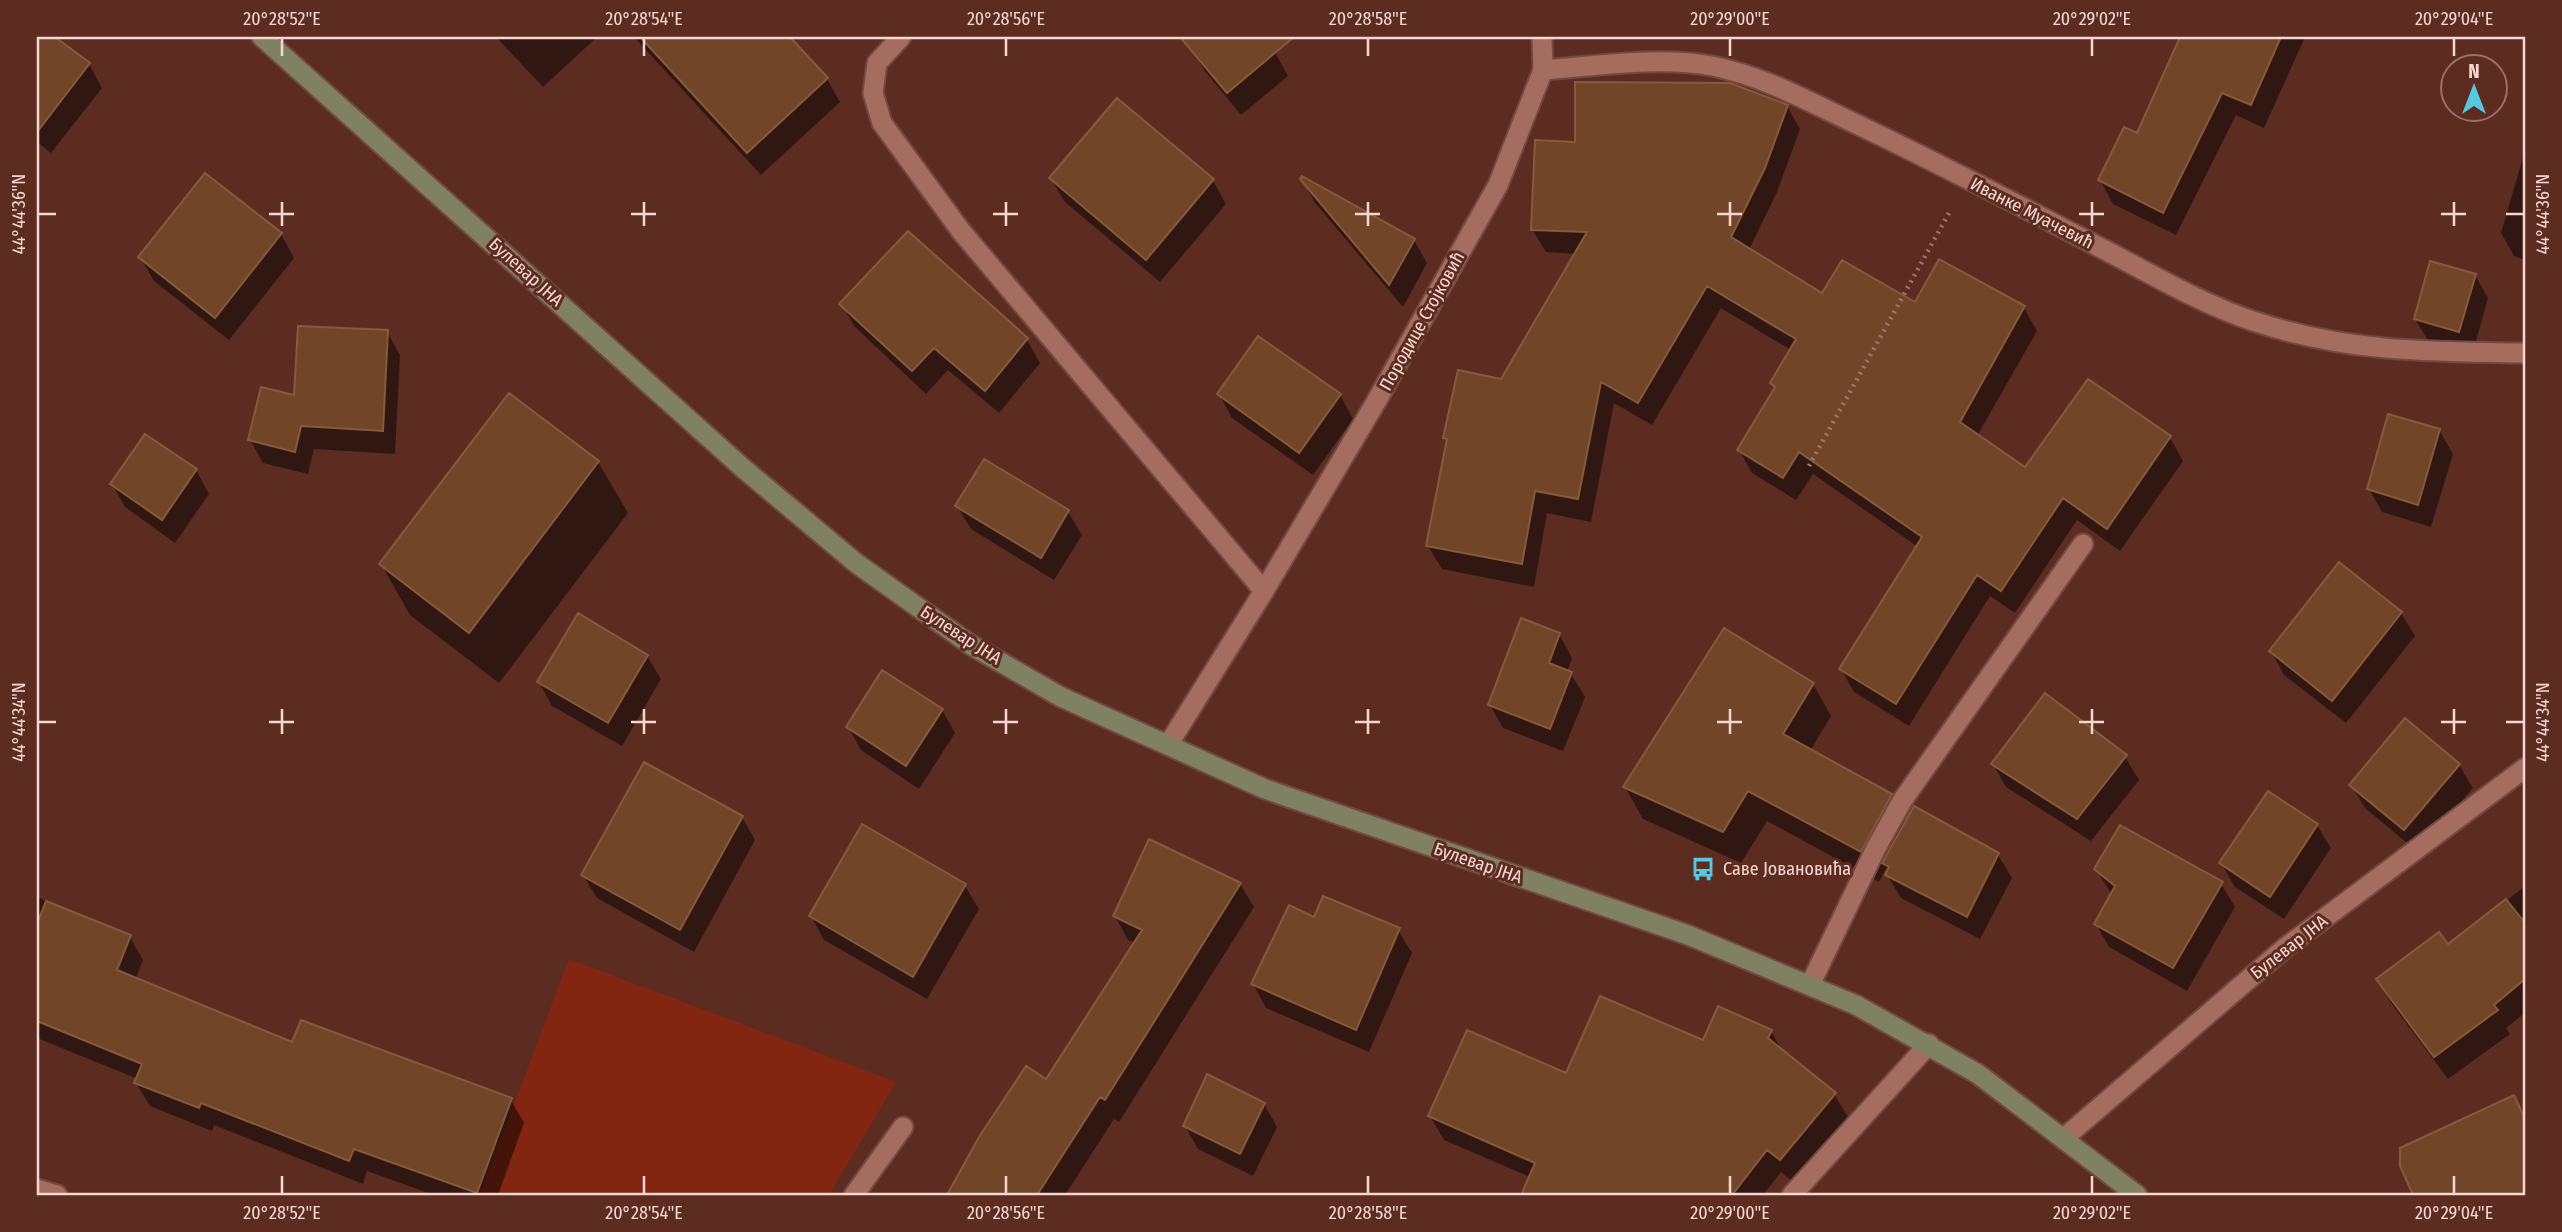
<svg xmlns="http://www.w3.org/2000/svg" width="2562" height="1232" font-family="'Fira Sans Condensed',sans-serif">
<rect width="100%" height="100%" fill="#5d2c21"/>
<!-- green -->
<path fill="#822611" d="M569,959L896,1082L829,1195H480Z"/>
<!-- shadow -->
<path fill="#0007" d="M37,37H52L89,64L102,88L51,153L37,142Z
M496,37H597L543,87Z
M634,37H788L827,79L840,102L761,175Z
M1204,37H1262L1275,52L1288,76L1241,115L1204,70L1191,47Z
M2182,37H2305L2264,128L2236,115L2176,235L2113,204L2100,180L2138,136Z
M1787,106L1800,129L1777,192L1749,250L1823,296L1915,305L2024,308L2037,331L1977,436L2026,470L2170,438L2183,461L2120,551L2077,520L2015,613L1990,596L1909,726L1854,692L1841,669L1918,547L1813,474L1796,500L1752,473L1739,450L1775,390L1772,383L1791,350L1721,308L1652,425L1614,403L1591,522L1547,513L1534,587L1442,569L1428,546L1448,443L1445,438L1502,381L1576,254L1546,252L1532,229L1577,144Z
M2524,154H2525V260L2514,256L2501,233Z
M206,175L281,234L294,258L229,340L154,281L140,257Z
M1051,179L1213,181L1226,204L1160,282L1065,202Z
M1302,179L1414,240L1427,263L1403,307L1315,203Z
M908,233L1027,340L1040,363L999,413L948,370L926,394L855,327L841,304Z
M2475,275L2488,298L2472,355L2429,342L2415,319Z
M387,332L400,355L395,454L314,449L308,474L263,463L250,440L296,397Z
M1219,394L1340,395L1353,419L1313,475L1232,418Z
M510,395L598,462L628,513L499,683L410,615L381,564Z
M2439,430L2453,454L2431,527L2382,512L2369,489Z
M196,470L209,494L175,543L125,507L112,484Z
M957,506L1068,512L1082,535L1054,580L971,529Z
M2401,613L2415,636L2346,723L2284,675L2271,651Z
M1559,634L1572,658L1567,672L1571,674L1585,697L1563,751L1503,728L1490,705Z
M647,656L661,679L622,746L552,706L539,682Z
M1813,684L1831,716L1810,751L1891,795L1906,823L1998,855L2012,878L1980,939L1901,898L1887,875L1889,871L1887,867L1879,882L1767,821L1741,863L1643,819L1625,787Z
M942,710L955,733L919,789L861,750L848,727Z
M2125,757L2139,780L2091,841L2006,787L1993,764Z
M2459,765L2473,788L2418,852L2365,808L2351,785Z
M742,817L755,840L694,952L597,898L583,875Z
M2317,825L2331,848L2284,919L2235,887L2221,863Z
M2096,869L2221,884L2235,907L2187,991L2109,947L2096,924L2112,895Z
M1240,884L1254,907L1119,1122L1114,1119L1065,1195H949L981,1137L1046,1082L1136,943L1128,940L1115,916Z
M965,886L979,909L927,999L824,940L811,916Z
M2525,886V1013L2506,1028L2510,1034L2448,1079L2391,1003L2378,980L2448,947Z
M37,897L130,937L143,960L135,980L293,1044L511,1100L524,1123L498,1195H434L367,1171L363,1184L214,1125L212,1131L150,1106L136,1083L138,1079L37,1038Z
M1315,919L1398,930L1412,953L1369,1052L1266,1008L1253,984Z
M1771,1031L1784,1054L1834,1094L1848,1117L1794,1183L1781,1172L1763,1195H1613L1610,1192L1608,1195H1523L1530,1177L1444,1140L1430,1116L1567,1075L1704,1042Z
M2513,1097L2525,1118V1195H2415L2401,1165Z
M1264,1104L1277,1127L1253,1176L1198,1149L1185,1126Z"/>
<!-- building -->
<path fill="#714527" stroke="#875a3b" stroke-width="2" d="M37,37H55L90,63L37,132Z
M640,37H790L828,78L747,153Z
M1180,37H1294L1227,93Z
M2180,37H2281L2251,105L2222,93L2163,213L2098,180L2124,127L2137,133Z
M1575,82L1730,83L1788,105L1765,168L1731,237L1822,293L1842,260L1915,302L1939,259L2025,306L1960,422L2025,467L2088,379L2171,436L2107,529L2063,498L2001,591L1977,575L1896,704L1839,669L1922,537L1799,452L1783,478L1737,450L1775,387L1770,383L1796,339L1707,286L1638,403L1601,382L1578,499L1535,491L1522,564L1426,546L1447,439L1443,438L1458,370L1501,379L1587,232L1531,230L1535,140L1575,142Z
M1117,98L1214,179L1146,260L1049,178Z
M205,173L282,233L215,318L138,257Z
M1302,176L1415,239L1389,285L1300,179Z
M908,231L1028,338L985,391L934,348L912,371L839,304Z
M2430,261L2476,274L2459,332L2414,319Z
M298,326L388,330L383,431L301,426L295,452L248,440L261,387L294,395Z
M1258,336L1341,394L1299,453L1217,394Z
M509,393L599,461L469,633L379,564Z
M2388,414L2440,429L2418,505L2367,489Z
M145,434L197,469L162,520L110,484Z
M984,459L1069,510L1041,558L955,506Z
M2339,562L2402,612L2332,701L2269,651Z
M578,613L648,655L608,723L537,682Z
M1521,618L1560,633L1549,663L1572,672L1550,729L1488,705Z
M1724,628L1814,683L1783,734L1892,794L1861,852L1748,791L1723,832L1623,787Z
M882,670L943,709L906,766L846,727Z
M2045,693L2127,755L2077,819L1991,764Z
M2405,718L2460,764L2404,830L2349,785Z
M644,762L743,816L680,930L581,875Z
M2268,791L2318,824L2270,897L2219,863Z
M1914,806L1999,853L1967,917L1885,875L1889,867L1882,863Z
M862,824L966,884L913,977L809,916Z
M2120,825L2223,882L2173,968L2094,924L2115,886L2094,869Z
M1149,839L1241,883L1105,1100L1100,1097L1037,1195H947L979,1137L1026,1066L1046,1079L1142,930L1113,916Z
M1323,896L1400,928L1356,1030L1251,984L1289,905L1314,917Z
M2506,899L2525,923V979L2494,1005L2498,1010L2434,1057L2376,979L2439,932L2448,944Z
M46,901L131,935L117,970L292,1042L301,1020L512,1098L477,1193L354,1149L349,1161L201,1103L199,1108L134,1083L142,1064L37,1021V924Z
M1600,996L1703,1040L1718,1006L1772,1030L1768,1038L1836,1093L1780,1160L1767,1150L1732,1195H1521L1535,1163L1428,1116L1467,1030L1566,1073Z
M1207,1074L1265,1103L1240,1154L1183,1126Z
M2514,1095L2525,1119V1195H2413L2400,1166V1148Z"/>
<g fill="none" stroke-linecap="round" stroke-linejoin="round">
<!-- service casing -->
<g stroke="#734940" stroke-width="23">
<path id="service" d="M901,37L877,63L873,93L882,123L961,231L1264,591
M1810,985L1875,850L1902,801L2083,544
M2064,1138L2286,947L2525,768
M854,1195L903,1127"/>
</g>
<!-- minor casing -->
<g stroke="#734940" stroke-width="23">
<path id="minor" d="M1543,70C1596,66 1660,56 1712,66C1763,76 1808,101 1854,123C1939,163 2022,207 2105,250C2153,275 2202,304 2253,321C2345,352 2429,352 2525,353
M1168,745L1264,591L1376,402L1498,185L1543,70L1542,37
M37,1189L57,1195
M1792,1195L1929,1044"/>
</g>
<!-- secondary casing -->
<g stroke="#734940" stroke-width="23">
<path id="secondary" d="M262,37L744,469L856,563L971,645L1061,697L1265,789L1688,935L1856,1005L1978,1074L2137,1195"/>
</g>
<!-- path -->
<path stroke="#a0776d" stroke-width="4.5" stroke-dasharray="2 5" stroke-linecap="butt" d="M1809,466L1949,213"/>
<!-- service -->
<use href="#service" stroke="#a46d60" stroke-width="19"/>
<!-- minor -->
<use href="#minor" stroke="#a46d60" stroke-width="19"/>
<!-- secondary -->
<use href="#secondary" stroke="#808062" stroke-width="19"/>
</g>
<!-- ticks -->
<path fill="none" stroke="#f6d7cf" stroke-width="2.5" d="M282,38V56M644,38V56M1006,38V56M1368,38V56M1730,38V56M2092,38V56M2454,38V56M282,202V226M644,202V226M1006,202V226M1368,202V226M1730,202V226M2092,202V226M2454,202V226M38,214H56M269,214H294M631,214H656M993,214H1018M1355,214H1380M1717,214H1742M2079,214H2104M2441,214H2466M2506,214H2524M282,709V734M644,709V734M1006,709V734M1368,709V734M1730,709V734M2092,709V734M2454,709V734M38,722H56M269,722H294M631,722H656M993,722H1018M1355,722H1380M1717,722H1742M2079,722H2104M2441,722H2466M2506,722H2524M282,1176V1194M644,1176V1194M1006,1176V1194M1368,1176V1194M1730,1176V1194M2092,1176V1194M2454,1176V1194"/>
<!-- icons -->
<defs>
<g id="bus-bare" transform="scale(1.89)"><path d="M-5-6H5V4H4V6H2V4H-2V6H-4V4H-5ZM-3.5-4V0h7V-4ZM-3.5 1.2v1.5H-2V1.2ZM2 1.2v1.5H3.5V1.2Z" fill="#56c9e1" stroke="#5d2c21" stroke-width="2.5" paint-order="stroke"/></g>
</defs>
<g fill-rule="evenodd">
<use href="#bus-bare" x="1703" y="869"/>
</g>
<g text-anchor="middle" dominant-baseline="central" stroke-width="6" stroke-linejoin="round" paint-order="stroke">
<!-- street labels -->
<g font-size="18" fill="#f6d7cf" stroke="#5d2c21">
<text transform="translate(2032 213) rotate(27)">Иванке Муачевић</text>
<text transform="translate(526 272) rotate(42)">Булевар ЈНА</text>
<text transform="translate(1422 321) rotate(-61)">Породице Стојковић</text>
<text transform="translate(961 635) rotate(33)">Булевар ЈНА</text>
<text transform="translate(1478 863) rotate(19)">Булевар ЈНА</text>
<text transform="translate(2289 947) rotate(-38)">Булевар ЈНА</text>
</g>
<!-- poi labels -->
<g font-size="18" fill="#f6d7cf" stroke="#5d2c21" text-anchor="start">
<text x="1723" y="869">Саве Јовановића</text>
</g>
</g>
<!-- border -->
<rect width="2562" height="1232" fill="none" stroke="#5d2c21" stroke-width="77"/>
<!-- north arrow -->
<g transform="translate(2474 88)"><circle r="33" fill="#5d2c21" stroke="#9a7067" stroke-width="2"/>
<path d="M0-5L12 26L0 18L-12 26Z" fill="#56c9e1"/>
<text y="-10" font-size="19" font-weight="bold" text-anchor="middle" fill="#f6d7cf">N</text>
</g>
<rect x="38" y="38" width="2486" height="1156" fill="none" stroke="#f6d7cf" stroke-width="2.5"/>
<g font-size="18" text-anchor="middle" fill="#f6d7cf">
<text x="282" y="25">20°28'52"E</text>
<text x="644" y="25">20°28'54"E</text>
<text x="1006" y="25">20°28'56"E</text>
<text x="1368" y="25">20°28'58"E</text>
<text x="1730" y="25">20°29'00"E</text>
<text x="2092" y="25">20°29'02"E</text>
<text x="2454" y="25">20°29'04"E</text>
<text transform="translate(19 214) rotate(-90)" y="6">44°44'36"N</text>
<text transform="translate(2543 214) rotate(-90)" y="6">44°44'36"N</text>
<text transform="translate(19 722) rotate(-90)" y="6">44°44'34"N</text>
<text transform="translate(2543 722) rotate(-90)" y="6">44°44'34"N</text>
<text x="282" y="1219">20°28'52"E</text>
<text x="644" y="1219">20°28'54"E</text>
<text x="1006" y="1219">20°28'56"E</text>
<text x="1368" y="1219">20°28'58"E</text>
<text x="1730" y="1219">20°29'00"E</text>
<text x="2092" y="1219">20°29'02"E</text>
<text x="2454" y="1219">20°29'04"E</text>
</g>
</svg>
